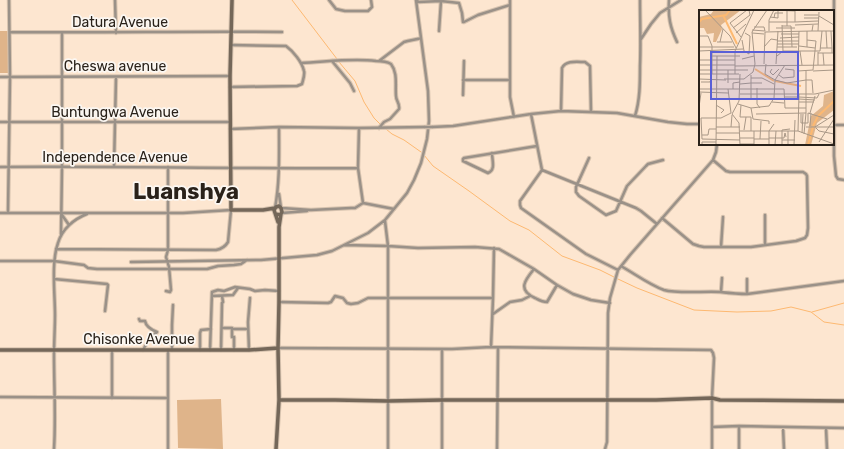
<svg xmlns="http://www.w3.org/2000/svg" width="844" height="449" font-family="Rubik,sans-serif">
<rect width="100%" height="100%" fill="#fde6d0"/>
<!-- green -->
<path fill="#dfb48a" d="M0,31H8L9,73H0Z
M221,399L223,449L178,448L177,400Z"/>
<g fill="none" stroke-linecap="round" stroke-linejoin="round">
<!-- stream -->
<path stroke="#fdb971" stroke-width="1" d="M292,0L337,59
M339,62L355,81L364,102L374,118L380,124
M386,129L392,134L404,140L421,152
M424,155L433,166L469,191L510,221L529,230L562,256L600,270L614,277
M618,279L637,288L694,310L737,312L771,311L791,307L811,312L824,322L844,325
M812,312L844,303"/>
<!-- street casing -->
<g stroke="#d7c3af" stroke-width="4.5">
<path id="street" d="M115,0L116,33
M329,0L336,9L345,11H368L372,7L371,0
M417,0L418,2L441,1L459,3L462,13L463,22H464L478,15L510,5
M510,0V97L514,117
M669,0C668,17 670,27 677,42
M834,0V156L836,176L838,179L844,180
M439,31L441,1
M10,32C100,33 191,31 282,32
M641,39L651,24L660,13L681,0
M332,61L350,83L354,91
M379,61L404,42C410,40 415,40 421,38
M301,63C326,62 351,58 376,61C381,61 386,61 391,64C398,73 395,85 396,96C396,101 400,103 399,109L390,119L384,122L379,128
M0,77L230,76
M463,80H510
M230,87L297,86L302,84C303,80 305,75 304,71C302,62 293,51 286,46L231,45
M463,95L464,61
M561,111L562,68C566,60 577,62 585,62L590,66L591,112
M531,114L542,170L520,201V205L521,208L586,254L618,270
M635,116C640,100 640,83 640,66C641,44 640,22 640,0
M0,122H230
M835,125H844
M432,127L453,126L531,114L561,111L617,113L668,122L687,124H700
M359,128L358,168L363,203
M230,129L279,127L359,128L425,127
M492,153C492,160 496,170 488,173L463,161V159L464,158L537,146
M589,158L576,187V192L579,196L606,215L616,211L627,186L646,166L648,164L663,160
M0,167C119,166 239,169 358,168
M114,167L116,77
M542,170L636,208L641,211L657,224
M279,194L281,208
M275,208C280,181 279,154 279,127
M282,208L311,210L351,208H355L363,203L394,209
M8,212L10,77L9,0
M0,213H183L231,210L228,242C225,247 222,249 216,250L56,249
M282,213L307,211
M62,215L69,225
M662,218L693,244L699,246L704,247H751L796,241L805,238L807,235L808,228L807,176L806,174L803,172H730L726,171L713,160
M385,221L388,246L418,248L475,247L499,249L534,269L557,285L573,294L591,300L610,303
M61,234L62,167V33
M765,245V215
M721,247L723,217
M0,261H54L84,265L88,268L97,269H207L218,266L234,265L241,264L247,260
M131,262L261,260L317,255L332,251L368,233L385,220L407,193L414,180L421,163L427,139L429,121L428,91L416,0
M621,266C635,274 650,285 664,290C678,294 704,291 720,292C729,293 738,294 747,294L844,281
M534,269C525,280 517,290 535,298C539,300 542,302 547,302L557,285
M54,279L107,284L108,285L105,311
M747,279V294
M166,291L170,292L171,290L169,267L166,257L168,250V167
M721,292L722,278
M212,296L233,295L238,288
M279,302L328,303L331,302L335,296L343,298L347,303L351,304L358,303L368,298H388V246L344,245
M493,314L510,302L522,300L530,296
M139,319L140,321H145C146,327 152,330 157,332L149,339L143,350
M222,328H232V337H234V350
M232,329H248
M491,347L493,298L494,248
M278,348L452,349L491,347L711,350L713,353L714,358L712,398V449
M172,350V325L173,305
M200,350V333L201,330L211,329
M210,350L212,292L218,290L224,291L235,287L250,289L255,291L265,290L279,291
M221,350L222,303L223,302L222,296
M249,350L248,322L250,298
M0,397L168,398
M112,398V350
M739,426V449
M712,427L739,426L844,428
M783,427L784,449
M826,428L827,449
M54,449C56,418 54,386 54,355C54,342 55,328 55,315C55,294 51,262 58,243C62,229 74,219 87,214
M168,449V350
M388,449V298H493
M442,449V349
M497,449L498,348
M605,449L607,442L608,313L610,298L618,270L630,255L713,160L716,152L717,144"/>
</g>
<!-- secondary casing -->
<g stroke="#d7c3af" stroke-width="5.5">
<path id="secondary" d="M232,0L230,76L231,210H263L275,208
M276,214C279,215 281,215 282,212L281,208L279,206L276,207L274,210L278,222
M0,350H249L278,348
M279,400H335L388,401L442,400H656L712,398L720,400L844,401
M276,449L279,400L278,348L279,302V227L281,214"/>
</g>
<!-- street -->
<use href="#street" stroke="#9a9188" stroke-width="2.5"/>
<!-- secondary -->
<use href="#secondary" stroke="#746759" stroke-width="3.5"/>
<!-- street-bridge casing -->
<g stroke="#d7c3af" stroke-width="4.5" stroke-linecap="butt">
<path id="street-bridge" d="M425,127H432"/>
</g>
<!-- street-bridge -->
<use href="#street-bridge" stroke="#9a9188" stroke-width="2.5"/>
</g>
<g text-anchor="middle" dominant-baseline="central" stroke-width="3.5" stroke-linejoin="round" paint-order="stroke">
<!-- street labels -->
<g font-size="14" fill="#2a221a" stroke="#fbf7f2">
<text x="120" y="22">Datura Avenue</text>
<text x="115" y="66">Cheswa avenue</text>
<text x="115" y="112">Buntungwa Avenue</text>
<text x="115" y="157">Independence Avenue</text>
<text x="139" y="339">Chisonke Avenue</text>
</g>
<!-- town labels -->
<g font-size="22" font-weight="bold" fill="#2a221a" stroke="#fbf7f2">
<text x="186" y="191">Luanshya</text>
</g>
</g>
<!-- overview -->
<g transform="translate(699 10)">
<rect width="135" height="135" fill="#fde6d0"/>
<path d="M15,0H42L22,15L23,19L17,32H14L15,23L8,24L5,18H0V7L12,4ZM135,81V100L118,113L112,135H106L112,106L124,96L125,85Z" fill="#dfb48a"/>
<path fill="none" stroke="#fdb971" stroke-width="2" d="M24,5L38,34M0,12L3,9L27,5L31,0M56,59L75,71M76,71L102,76M114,116L119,106L135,91M109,135L114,117"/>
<path fill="none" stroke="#a99887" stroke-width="1" d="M6,0L31,26L37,38M75,0L96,1M105,5H119M120,6L135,15M71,7L79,8V1M75,8L76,3H84M105,8H120M70,12H96V0M96,12L119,11M83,15L84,41M96,15L119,14M83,16H92L93,37M88,16V1M55,17H65L66,21M34,18L51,5L50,0M77,18H96M53,20L66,21M70,21V10L75,0M100,21L99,61L114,60L117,31L108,30M113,21H135M119,21L120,2M127,21L128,38M132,21L133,38M37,23L47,14M53,23L65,24M82,24H100M0,26H9L13,36V64M42,27L31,13L48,0M81,28L100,27M43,30L45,41L50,44L51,26L46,23M78,31H100M18,32H33M21,32L24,19M78,34H100M100,36L116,38M0,37H35M65,37L72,29L78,30M78,37H98M108,37V21M121,38H133V43M0,41L44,39M101,41L103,55M119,43H135M124,43L125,55M13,46H41M78,46L84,41H121L123,21M43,49L55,46M0,50H36M65,54L66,22L113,21L114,15M67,54L66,64L76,70M77,54L79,21M0,55H36M119,55V42M36,56L135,55M73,59L71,62L74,65L80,59M0,60H49M114,61L135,60M0,64H36M40,64H36V41L55,0M52,65V68H63L75,74M80,65L84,68L95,67V60L86,59M0,69L27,70M25,69H45L54,62L56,54L53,22L68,0M76,70L88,73L107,70V61M2,72H11L12,69M29,73V60M41,74L52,73V68M58,78V94L61,98M0,79H85L86,98H107M29,79L32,103L22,108H2L3,129L41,130M34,79V73L41,72M0,82L29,83M41,84H116L135,80M107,84V70H113L114,83M85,87H100M100,87L118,88L120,84M18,89H85M52,89V73H63M100,89L116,90M73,92L85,93M100,92H115M39,94L52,98L70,96L75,88L76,70L86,55M17,95L25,100L22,103M42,95L41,107H52V121M0,97L2,83M52,98L54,109L70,111V114M109,103L128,109M111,103L116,86M57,104L107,103V84M102,104V113H109V103M111,116L112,103M17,117H41M32,117L33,105M107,117H135M116,117L135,105M117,118L120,121L135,124M45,120L47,107M41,121H99L135,134M55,121V134M89,121V135M99,121L100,84M17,123H40M103,123L104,104M105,124L107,103M3,125H9L10,119H17M41,128H55M70,128H85L86,123L87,127M55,129H70M61,129L62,111M83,130H96M120,132L135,109M41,134H55M3,135V132H17M17,135L18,46M41,135L40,113L33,104L40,91L41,64M70,135V121L75,114M76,135L77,121M83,135V120L91,119M95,135L96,110"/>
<path fill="#595fd7" fill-opacity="0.15" stroke="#595fd7" stroke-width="2" d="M12,42H99V89H12Z"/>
<rect width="135" height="135" fill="none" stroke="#2a221a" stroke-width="2"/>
</g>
</svg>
